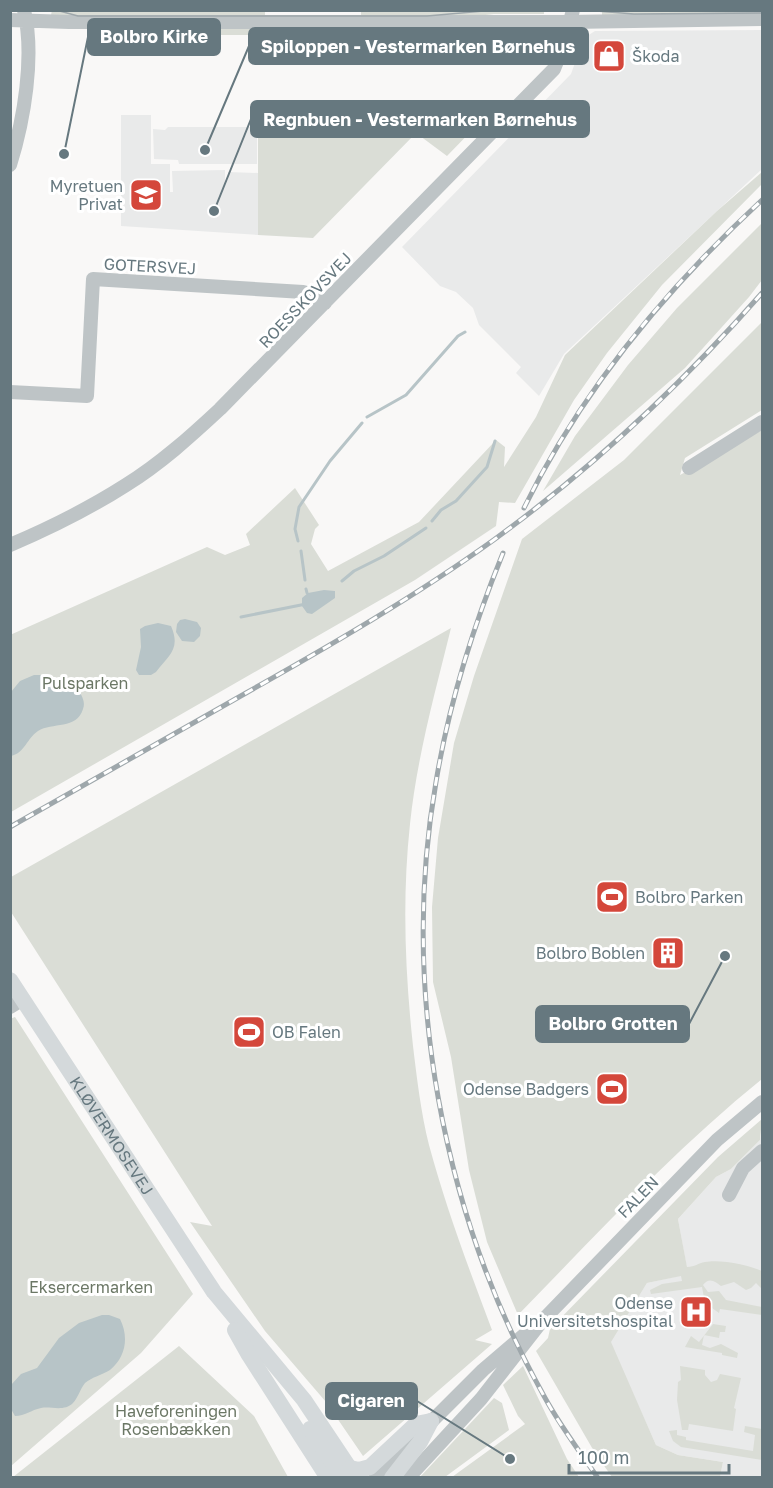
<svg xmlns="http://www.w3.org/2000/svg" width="773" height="1488" font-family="'Golos Text',sans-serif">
<rect width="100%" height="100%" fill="#f9f8f7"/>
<!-- built -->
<path fill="#e9eaea" d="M762,30V169L564,354L539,396L516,373L521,367L479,325L473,308L456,292L440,286L402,247L571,74L584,38L595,31Z
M121,115H151V164H170V192H173L172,171L225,170V181L228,180V172L258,173V235L121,226Z
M168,127H257V164H179L178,160L154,159L153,129L165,130Z
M762,1130V1477H720L723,1462L678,1455L656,1445L610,1342L647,1283L688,1274L678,1219L716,1177L731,1169L760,1140Z"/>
<!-- green -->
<path fill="#daddd6" d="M52,10L265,11V19L51,15Z
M762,10V16L626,17L602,15V11Z
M361,11H544V14H494L452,19L361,20Z
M148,25L264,26V35H162Z
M481,25L464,35L379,34V27Z
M258,121H481L447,156L416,133L313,238L258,235Z
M762,172V184L662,285L607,353L574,400L515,503L499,502L496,526L415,580L11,812L10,635L207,547L225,555L250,545L246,534L295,488L319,525L315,529L311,544L328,571L419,522L496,440L505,447L504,467L536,417L565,355L717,211Z
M762,223V280L749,297L685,368L543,491L575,436L628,365L677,308Z
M762,322V410L685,458L680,475L762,430V1079C674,1150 597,1234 518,1315L487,1242L469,1170L451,1057L433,982L432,907L438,838L454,743L474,676L522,539L624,460Z
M451,628C435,693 417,757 410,824C402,898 405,972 413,1046C417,1079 421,1113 429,1145C446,1208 469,1269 492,1330L475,1340L492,1344L363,1456L326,1402L265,1331L190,1222L212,1226L11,912V877Z
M15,1017L193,1294L141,1353L11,1466L10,1019Z
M762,1119L760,1140L731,1169L716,1177L678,1219L687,1267C695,1267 698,1263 705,1262C720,1259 749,1265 762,1271V1289L756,1283L751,1288L746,1290L734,1282L721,1286C715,1281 709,1277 703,1285L708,1292L719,1291L726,1300L762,1307V1315L720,1309L719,1313L705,1303L702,1287L651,1294L650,1290L662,1284L682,1281L681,1276L647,1283L611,1342L656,1445L678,1455L723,1462L720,1477H612L595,1453L536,1351L548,1338L550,1329L718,1157Z
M713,1324L726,1326L725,1332H720L719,1338L704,1335L702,1345L710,1348L721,1344L738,1353L737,1358L722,1355V1353L685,1347L691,1336L699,1342Z
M179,1346L254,1416L288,1477H13Z
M523,1366L567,1459L579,1477H452L525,1424L518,1416L503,1385Z
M680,1366L705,1370V1375L711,1382L717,1380L720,1374L741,1378L734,1408L736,1409L733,1431L689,1424L688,1430H682L677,1400L678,1382L681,1380Z
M494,1398L502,1403L509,1430L445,1477H420Z
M745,1426L762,1429V1460L681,1447L673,1441L669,1431L677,1430V1435L686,1437V1440L753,1451L755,1435L744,1432Z"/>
<!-- water -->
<path fill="#b7c4c7" d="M324,590L335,591V598L312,614L307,613L302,606V598L308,593Z
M185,619L197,622L201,628L200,636L194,642L182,641L176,632L177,624L180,620Z
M158,623L171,626C181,649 169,655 156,672L151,675H139L136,670L141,647L140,629L145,626Z
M34,675H45L56,683L76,687C81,694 86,701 83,709C77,730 52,722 38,731C27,738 25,753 11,756V692L20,681Z
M102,1315H109L120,1319C129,1337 126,1357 110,1370C102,1375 92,1377 85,1383C80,1389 78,1398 73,1403C64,1412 51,1406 41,1408C31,1410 25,1416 15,1416L11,1409V1385L21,1374L37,1368L59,1338L79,1323Z"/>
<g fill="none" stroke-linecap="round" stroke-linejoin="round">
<!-- stream -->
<path stroke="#b7c4c7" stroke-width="3" d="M367,417L406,395L458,336L465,332
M432,521L441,510L456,501L487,467L495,441
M298,541L295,529L299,507L330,461L362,423
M301,551L305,580
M342,581L354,571L384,556L426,528
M306,589L307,593
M241,617L306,604"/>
<!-- minor -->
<path stroke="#bec4c6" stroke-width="14" d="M10,20L69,22H569L762,19
M10,165C24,120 35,56 24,10
M10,392L87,396L93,279L303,292L310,294L325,303
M689,468L762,422
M10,545C50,528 90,508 126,485C160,464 191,436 220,409L554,69L564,44L573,10
M10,1007L23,999
M729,1195L743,1168L762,1151
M375,1478L483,1370L524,1335
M408,1478L481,1399L542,1321L717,1140L762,1102"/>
<!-- major -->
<g stroke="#d4d9db" stroke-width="16">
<path id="s1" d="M10,980L214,1292L304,1400L356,1478"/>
<path d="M235,1330L249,1355L328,1478"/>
<path d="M310,1429L343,1478"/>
<path d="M350,1468L359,1470L370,1467L416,1424L431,1421"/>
<path d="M392,1478L420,1442L431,1421"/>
</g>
<!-- tram -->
<path stroke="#9ea7ab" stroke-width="1.5" d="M56,10L78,16H427L495,10
M584,10L634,14L762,13"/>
<!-- rail casing -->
<g stroke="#9ea7ab" stroke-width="5">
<path id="rail" d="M524,508C582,389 666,289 762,200
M503,553C473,627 449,703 436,782C400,988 442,1214 544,1396C559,1424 579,1451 598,1478
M10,827C89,782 167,738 246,693C331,645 416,596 495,539C594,467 682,384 762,293"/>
</g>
<!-- rail -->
<use href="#rail" stroke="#fff" stroke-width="3" stroke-dasharray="9" stroke-linecap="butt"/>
</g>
<!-- icons -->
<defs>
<g id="shop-square" transform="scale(1.725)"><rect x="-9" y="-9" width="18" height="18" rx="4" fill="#d4473b" stroke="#fff"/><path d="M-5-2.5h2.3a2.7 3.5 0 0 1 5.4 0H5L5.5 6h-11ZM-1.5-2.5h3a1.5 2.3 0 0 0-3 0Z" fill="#fff"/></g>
<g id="school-square" transform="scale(1.725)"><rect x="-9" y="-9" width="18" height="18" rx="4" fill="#d4473b" stroke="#fff"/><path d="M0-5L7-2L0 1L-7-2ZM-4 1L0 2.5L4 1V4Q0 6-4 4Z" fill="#fff"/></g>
<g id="stadium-square" transform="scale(1.725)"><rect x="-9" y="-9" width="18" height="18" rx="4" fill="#d4473b" stroke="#fff"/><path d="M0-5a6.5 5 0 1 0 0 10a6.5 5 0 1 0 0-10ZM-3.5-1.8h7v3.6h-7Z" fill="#fff"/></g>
<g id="building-square" transform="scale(1.725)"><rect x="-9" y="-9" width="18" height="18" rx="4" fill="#d4473b" stroke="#fff"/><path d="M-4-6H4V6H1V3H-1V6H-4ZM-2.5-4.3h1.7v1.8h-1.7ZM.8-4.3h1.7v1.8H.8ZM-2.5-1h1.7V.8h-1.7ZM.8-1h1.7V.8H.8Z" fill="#fff"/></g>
<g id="hospital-square" transform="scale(1.725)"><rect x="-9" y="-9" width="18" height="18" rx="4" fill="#d4473b" stroke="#fff"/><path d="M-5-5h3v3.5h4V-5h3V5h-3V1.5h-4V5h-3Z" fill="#fff"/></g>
</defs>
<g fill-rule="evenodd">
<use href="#shop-square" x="609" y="56"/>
<use href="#school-square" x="146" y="195"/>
<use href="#stadium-square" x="612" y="897"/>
<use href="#building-square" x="668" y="953"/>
<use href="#stadium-square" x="249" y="1032"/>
<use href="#stadium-square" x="612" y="1089"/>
<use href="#hospital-square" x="696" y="1312"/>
</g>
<g text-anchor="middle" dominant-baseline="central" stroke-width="6" stroke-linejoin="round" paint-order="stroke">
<!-- poi labels -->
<g font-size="16" fill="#66787f" stroke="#fff" text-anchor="end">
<text x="632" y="56" text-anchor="start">Škoda</text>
<text x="123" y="186">Myretuen<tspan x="123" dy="18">Privat</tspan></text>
<text x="635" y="897" text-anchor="start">Bolbro Parken</text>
<text x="645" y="953">Bolbro Boblen</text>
<text x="272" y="1032" text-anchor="start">OB Falen</text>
<text x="589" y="1089">Odense Badgers</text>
<text x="673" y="1303">Odense<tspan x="673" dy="18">Universitetshospital</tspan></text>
</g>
<!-- street labels -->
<g font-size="16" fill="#66787f" stroke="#fff">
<text transform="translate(150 266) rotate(3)">GOTERSVEJ</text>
<text transform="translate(305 300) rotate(-46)">ROESSKOVSVEJ</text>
<text stroke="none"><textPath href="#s1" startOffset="186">KLØVERMOSEVEJ</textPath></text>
<text transform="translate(638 1197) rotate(-46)">FALEN</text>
</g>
<!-- park labels -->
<g font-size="16" fill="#6b7765" stroke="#fff">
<text x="85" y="683">Pulsparken</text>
<text x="91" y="1287">Eksercermarken</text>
<text x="176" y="1411">Haveforeningen<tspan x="176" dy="18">Rosenbækken</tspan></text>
</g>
</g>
<!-- callouts -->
<path fill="none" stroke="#66787f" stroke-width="2" d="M64 154L88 37M205 150L249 46M214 211L251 119M725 956L689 1024M510 1459L417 1401"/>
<g fill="#66787f" stroke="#fff" stroke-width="2">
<circle cx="64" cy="154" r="6"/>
<circle cx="205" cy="150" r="6"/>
<circle cx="214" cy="211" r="6"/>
<circle cx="725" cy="956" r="6"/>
<circle cx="510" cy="1459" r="6"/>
</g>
<g fill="#66787f" stroke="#66787f" stroke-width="2">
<rect x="88" y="19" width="132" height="36" rx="6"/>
<rect x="249" y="28" width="339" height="36" rx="6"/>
<rect x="251" y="101" width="338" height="36" rx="6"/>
<rect x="536" y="1006" width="153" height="36" rx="6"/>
<rect x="326" y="1383" width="91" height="36" rx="6"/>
</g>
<g font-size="18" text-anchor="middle" font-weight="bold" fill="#fff">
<text x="154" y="43">Bolbro Kirke</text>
<text x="418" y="53">Spiloppen - Vestermarken Børnehus</text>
<text x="420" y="126">Regnbuen - Vestermarken Børnehus</text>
<text x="613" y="1030">Bolbro Grotten</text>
<text x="371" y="1407">Cigaren</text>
</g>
<!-- border -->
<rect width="773" height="1488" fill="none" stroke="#66787f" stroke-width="24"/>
<!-- scale -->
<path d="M569 1464v9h160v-9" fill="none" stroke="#66787f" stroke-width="3"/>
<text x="578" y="1464" font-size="18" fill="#66787f" stroke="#ffffff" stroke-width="4.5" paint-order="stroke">100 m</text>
</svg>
